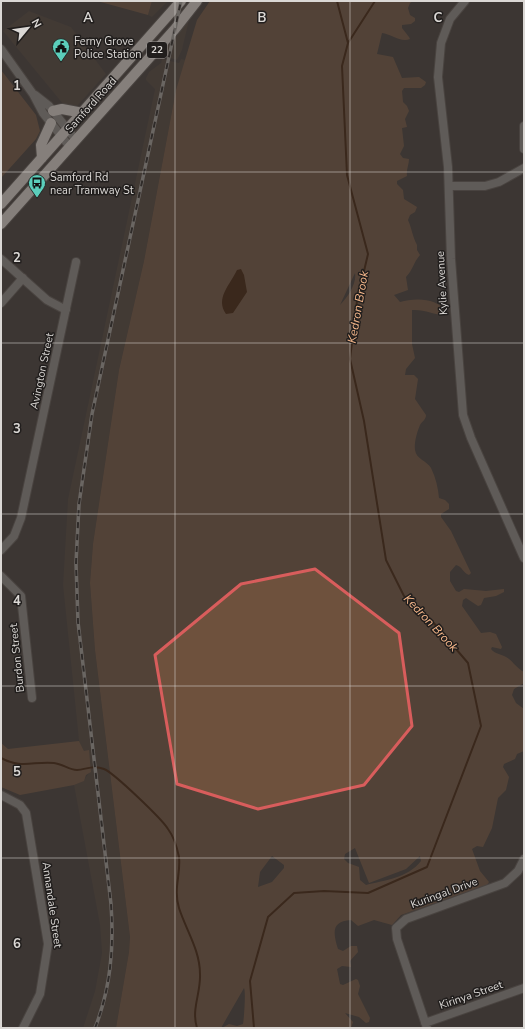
<svg xmlns="http://www.w3.org/2000/svg" width="525" height="1029" font-family="'Nunito Sans',sans-serif">
<rect width="100%" height="100%" fill="#3c3633"/>
<!-- built -->
<path fill="#493e37" d="M152,1H168L152,17L148,15Z
M29,11L71,27L106,74L78,105L72,106L63,104L3,31Z
M189,20L182,50L177,60L160,55Z
M162,59L179,63L181,59L186,60L176,90L144,261L119,370L93,544L90,583L95,650L130,937L129,952L116,1028H83L95,991L102,953L100,925L74,785L83,781L89,773L84,751L79,741L63,585L68,499L155,89L146,80V78L149,72L161,63Z"/>
<!-- green -->
<path fill="#6e513d" fill-rule="evenodd" d="M97,1H152L148,15Z
M210,1H413L410,3L408,8L410,15L415,18V21L411,24L402,25V28L409,37L410,39C401,43 391,34 382,33L377,54L393,57L402,78L419,77L426,82L425,85L421,88H404L402,91L403,102L407,106L409,111L405,119L407,127L402,128L404,146L400,154L403,158L409,159C409,165 406,170 407,176L397,181V184L403,190L404,199L417,207L415,212L410,215L408,220C412,229 412,235 417,245V250L420,255C413,263 413,270 406,277L408,290L394,295L400,302C414,298 437,297 446,312L445,315C434,315 424,309 412,310V344L415,358L406,369L405,375H414L418,379L415,399L426,415C426,420 422,421 420,425C417,432 414,443 415,450C416,459 427,461 431,468C436,478 438,488 439,498L445,500L449,504V509L441,514V517L451,531L471,573L469,575C463,573 462,566 456,565L450,572V581L456,591L459,592L464,589L486,591L504,589V592L496,596L484,598L481,605L478,606L466,598L463,600L462,606L481,633L490,632L496,634L502,647L501,649L492,647L491,649C495,654 501,654 506,657C513,661 516,668 524,672V683L514,689L512,695L516,703L524,709V751L517,754L515,759L504,764L503,767L509,777L506,790L498,798L492,828L483,847L477,846L472,849L480,871L489,882L487,885L401,915L392,925L374,920L358,926L351,920C331,921 333,933 338,949L343,951L351,946H357L358,952L350,961L351,967L342,966L337,969L340,984L343,985L356,979L358,980L360,986L358,994L370,1018L369,1022L366,1023L359,1017L345,1013L353,1022L351,1028H222L229,1024L237,1026L243,1024C244,1019 246,991 244,988L221,1028H116L129,952L130,937L95,650L90,583L93,544L119,370L144,261L176,90L197,20ZM355,273C357,283 348,297 340,305ZM355,848L369,883L406,869L420,856L421,861C408,878 385,880 366,885L360,880L359,867L348,863L344,859L345,854ZM272,856L284,865V868L272,882L258,887L260,872Z
M1,70L36,115L40,131L36,139L1,178Z
M79,741L84,751L89,750L91,772L86,775L84,781L74,785L20,795L1,787V743L8,749Z"/>
<!-- water -->
<path fill="#381700" d="M241,269L244,275L247,292L233,313L226,314C215,298 230,285 237,270Z"/>
<g fill="none" stroke-linecap="round" stroke-linejoin="round">
<!-- stream -->
<path stroke="#381700" stroke-width="2" d="M337,1L348,43
M1,758C21,769 34,761 54,763C63,764 69,770 77,770C87,769 94,765 104,769C114,773 162,819 168,829C174,837 177,847 179,857C181,875 173,888 179,908C186,930 200,950 200,974C201,993 191,1009 197,1028
M254,1028L250,981L268,917L294,893L324,891L368,893L427,867L481,726L468,663L432,621L404,596L386,560L364,421L350,359L357,301L368,254L347,175L342,66L348,43L375,1"/>
<!-- minor casing -->
<g stroke="#595350" stroke-width="10">
<path id="minor" d="M465,1L450,19L441,43L438,77L448,167L451,259L463,415L471,438L524,558
M1,49L33,94L43,113L70,147
M35,95L49,106L76,140
M524,126V149
M449,186H485L499,182L524,168
M1,259L47,300L66,310
M1,303L23,278
M1,550L14,536L21,518L76,262
M1,576L21,596L32,698
M1,795L20,805L26,813L48,944L40,994L23,1028
M425,1023L524,988
M427,1028L397,939L396,928L406,919L505,883L518,871L524,859"/>
</g>
<!-- major casing -->
<g stroke="#595350" stroke-width="12">
<path id="major" d="M53,111L62,109L83,113
M42,158L41,145L51,123
M1,204L181,1
M1,224L175,29L197,1"/>
</g>
<!-- minor -->
<use href="#minor" stroke="#8a8785" stroke-width="8"/>
<!-- major -->
<use href="#major" stroke="#ddd7d3" stroke-width="10"/>
<!-- rail casing -->
<g stroke="#a39f9c" stroke-width="3.5">
<path id="rail" d="M95,1028C111,987 114,947 111,904L78,622L76,563L79,504L92,414L181,1"/>
</g>
<!-- rail -->
<use href="#rail" stroke="#211e1d" stroke-width="2" stroke-dasharray="6" stroke-linecap="butt"/>
</g>
<!-- marked area -->
<path d="M0 0H525V1029H0ZM315,569L399,633L412,726L364,785L258,809L177,784L155,655L241,584Z" fill="#3c3633" fill-opacity=".55" fill-rule="evenodd"/>
<path fill="none" stroke="#d85d5c" stroke-width="3" stroke-linejoin="round" d="M315,569L399,633L412,726L364,785L258,809L177,784L155,655L241,584Z"/>
<!-- grid -->
<path fill="none" stroke="#dbd8d5" stroke-width="1" stroke-opacity="0.55" d="M175,1V1028M350,1V1028M1,172H524M1,343H524M1,514H524M1,686H524M1,858H524"/>
<!-- icons -->
<defs>
<g id="civic-pin" transform="scale(0.9)"><path d="M0 17L-7.5 6A9.5 9.5 0 1 1 7.5 6Z" fill="#5bcebb" stroke="#211e1d"/><path d="M-.6-6.5H3V-4.5H.6V-3L4-1V1h2V6H-6V1h2V-1L-.6-3ZM-1.2 2.5V6h2.4V2.5Z" fill="#111"/></g>
<g id="bus-pin" transform="scale(0.9)"><path d="M0 17L-7.5 6A9.5 9.5 0 1 1 7.5 6Z" fill="#5bcebb" stroke="#211e1d"/><path d="M-5-6H5V4H4V6H2V4H-2V6H-4V4H-5ZM-3.5-4V0h7V-4ZM-3.5 1.2v1.5H-2V1.2ZM2 1.2v1.5H3.5V1.2Z" fill="#111"/></g>
</defs>
<g fill-rule="evenodd">
<use href="#civic-pin" x="61" y="47"/>
<use href="#bus-pin" x="37" y="183"/>
</g>
<g text-anchor="middle" dominant-baseline="central" stroke-width="3" stroke-linejoin="round" paint-order="stroke">
<!-- shield labels -->
<rect fill="#211e1d" stroke="#a3a09e" stroke-width="1" x="147" y="42" width="20" height="16" rx="3"/>
<g font-size="10" font-weight="bold" fill="#dbd8d5">
<text x="157" y="50">22</text>
</g>
<!-- poi labels -->
<g font-size="11" fill="#dbd8d5" stroke="#211e1d" text-anchor="start">
<text x="74" y="41">Ferny Grove<tspan x="74" dy="13">Police Station</tspan></text>
<text x="50" y="177">Samford Rd<tspan x="50" dy="13">near Tramway St</tspan></text>
</g>
<!-- street labels -->
<g font-size="11" fill="#dbd8d5" stroke="#211e1d">
<text transform="translate(91 105) rotate(-48)">Samford Road</text>
<text transform="translate(442 283) rotate(-93)">Kylie Avenue</text>
<text transform="translate(42 371) rotate(-78)">Avington Street</text>
<text transform="translate(17 658) rotate(-96)">Burdon Street</text>
<text transform="translate(444 893) rotate(-20)">Kuringal Drive</text>
<text transform="translate(52 905) rotate(82)">Annandale Street</text>
<text transform="translate(471 995) rotate(-19)">Kirinya Street</text>
</g>
<!-- water labels -->
<g font-size="12" font-style="italic" fill="#f7b88b" stroke="#211e1d">
<text transform="translate(358 307) rotate(-80)">Kedron Brook</text>
<text transform="translate(431 623) rotate(47)">Kedron Brook</text>
</g>
</g>
<g font-size="13" text-anchor="middle" font-weight="bold" fill="#dbd8d5" stroke="#211e1d" stroke-width="3" stroke-linejoin="round" paint-order="stroke">
<text x="88" y="22">A</text>
<text x="262" y="22">B</text>
<text x="438" y="22">C</text>
<text x="17" y="90">1</text>
<text x="17" y="262">2</text>
<text x="17" y="433">3</text>
<text x="17" y="605">4</text>
<text x="17" y="776">5</text>
<text x="17" y="948">6</text>
</g>
<!-- border -->
<rect width="525" height="1029" fill="none" stroke="#dbd8d5" stroke-width="4"/>
<!-- north arrow -->
<g transform="translate(28 28) rotate(61)" stroke="#211e1d" stroke-width="3" paint-order="stroke">
<path d="M0-3L7 15L0 10L-7 15Z" fill="#dbd8d5"/>
<text y="-6" font-size="11" font-weight="bold" text-anchor="middle" fill="#dbd8d5">N</text>
</g>
</svg>
